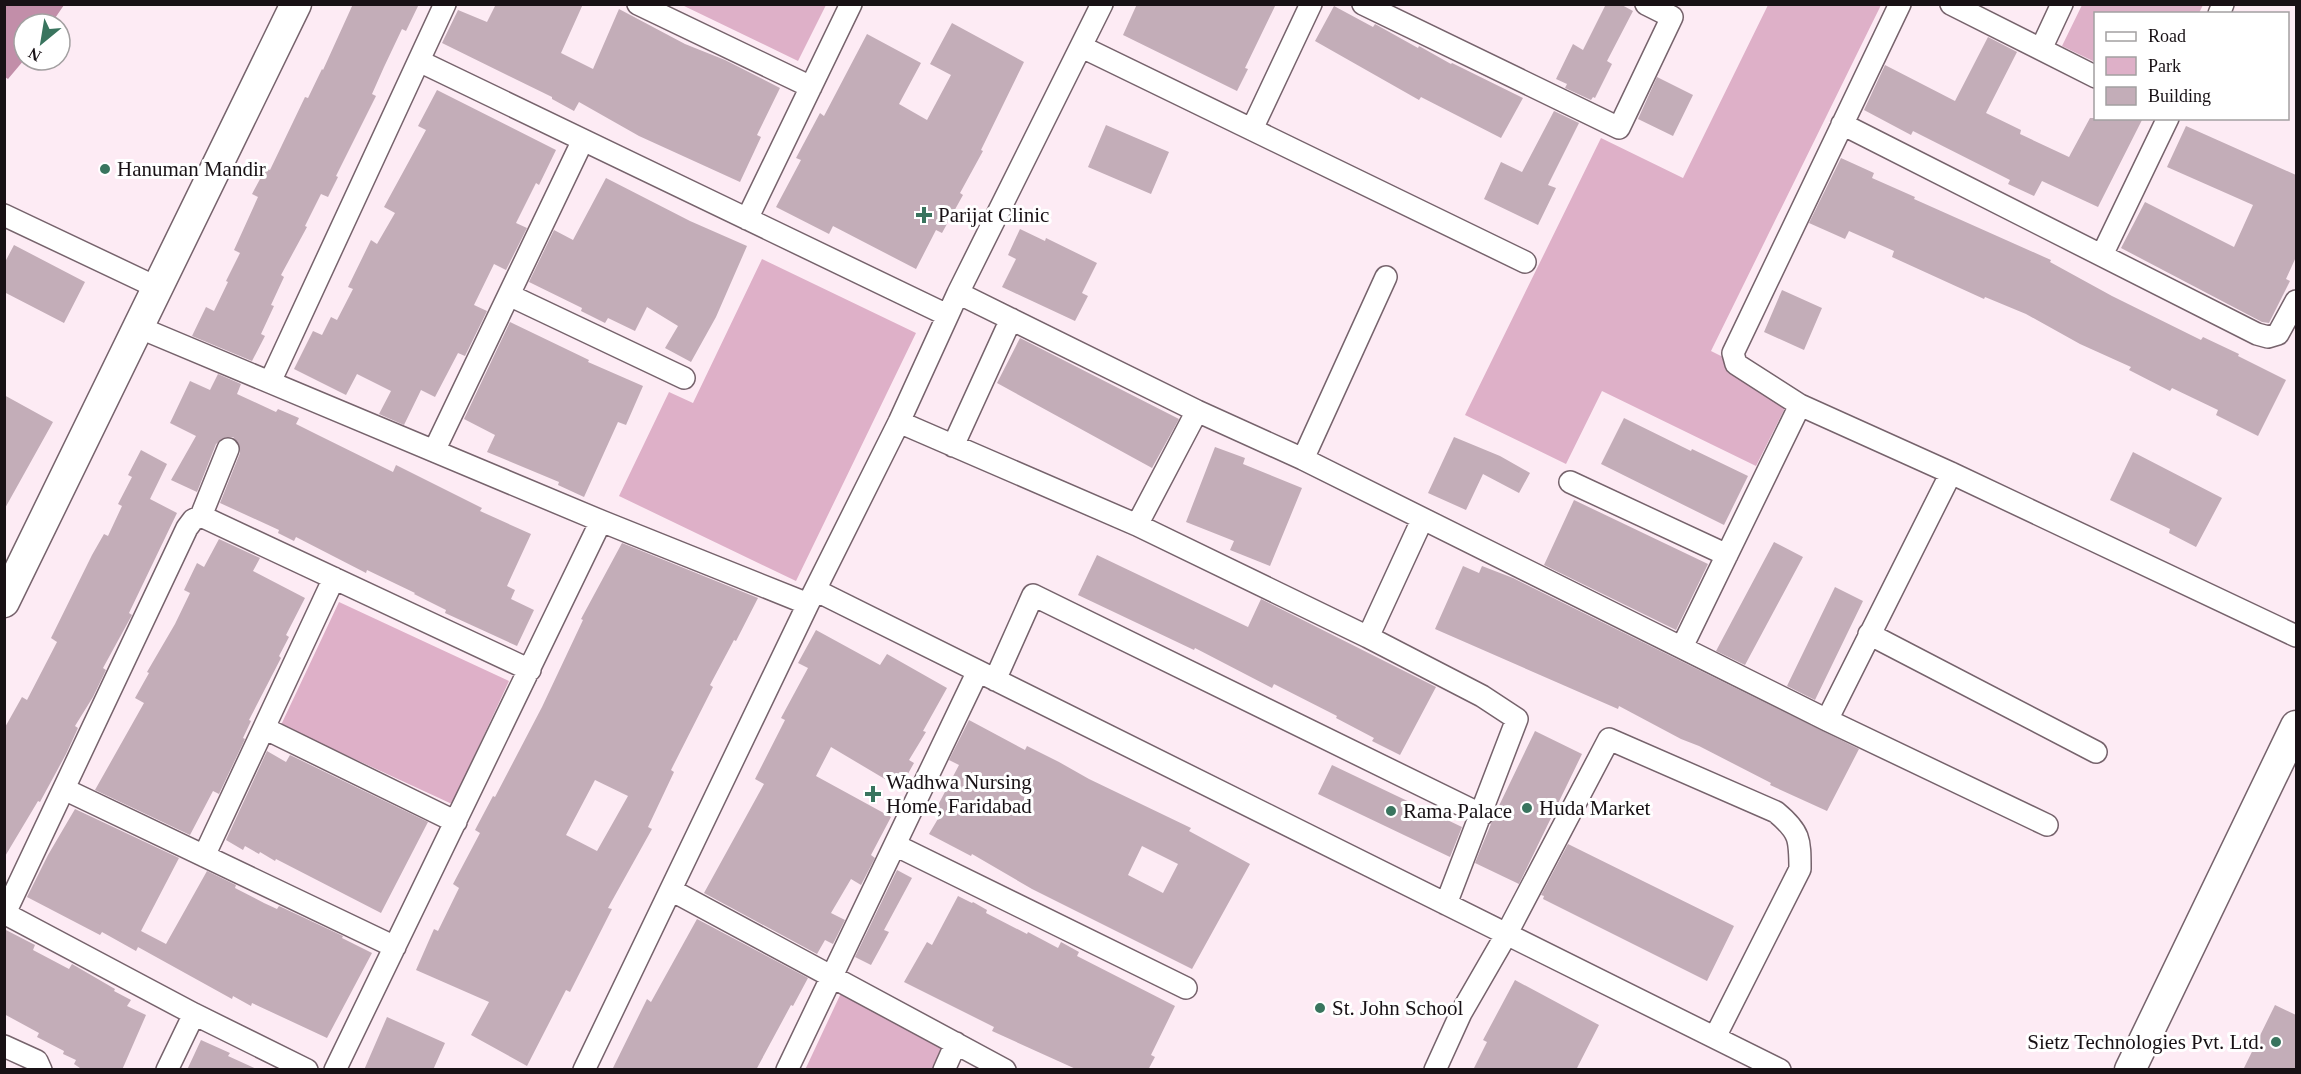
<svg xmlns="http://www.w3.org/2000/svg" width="2301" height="1074" font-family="Georgia,serif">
<rect width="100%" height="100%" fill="#fdebf4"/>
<!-- green -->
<path fill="#deb0c8" d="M682,5H826L798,61Z
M1768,5H1881L1711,351L1793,392L1756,466L1602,391L1566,464L1465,415L1601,138L1683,178Z
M2082,5V4L2203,5L2199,13L2096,14L2095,62L2062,46Z
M762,259L916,333L796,581L619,496L669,392L693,403Z
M339,602L509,681L452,804L281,725Z
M842,991L946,1041L932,1069L805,1070Z"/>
<!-- water -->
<path fill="#c28ea9" d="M4,5H64L51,24H24V60L8,79L5,77Z"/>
<!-- building -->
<path fill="#c3adb8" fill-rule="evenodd" d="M353,4H419L406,31L402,29L384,67L372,94L376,96L336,176L338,177L328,197L321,194L305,226L307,227L281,275L284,277L271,305L274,306L261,334L265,336L252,361L192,336L206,307L214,311L228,282L226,281L240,253L234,250L258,197L252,194L266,168L270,170L305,97L308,98L322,69L323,70Z
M496,4H583L561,53L593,69L619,9L685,44L725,60L780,88L757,135L761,137L740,182L639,136L579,102L574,111L552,99V97L442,43L458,10L487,22Z
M1137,4H1276L1245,68L1248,69L1237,91L1123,35Z
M1606,4H1620L1633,11L1607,61L1612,64L1595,98L1593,97L1591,100L1565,88L1567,84L1556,79L1573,44L1583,50Z
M1334,6L1373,27L1375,24L1418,48L1419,46L1451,64L1452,63L1523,98L1501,138L1421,97L1419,100L1315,41Z
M952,23L1024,62L981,150L983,151L960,193L963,195L942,233L936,230L916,269L833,226L829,234L776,207L801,160L796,158L820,113L824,116L867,34L921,63L899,104L927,120L951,75L930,64Z
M1988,37L2017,52L1986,113L2021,130L2020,134L2069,157L2090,118H2143L2098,207L2042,181L2034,196L2008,184L2010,180L1913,131L1911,135L1864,110L1885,65L1955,101Z
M1657,77L1693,95L1673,136L1638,119Z
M437,90L556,150L539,185L536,183L516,223L527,228L506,270L494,264L474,305L487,311L465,356L458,353L435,397L421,390L404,425L379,414L391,391L357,374L346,395L294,369L313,331L322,335L331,317L337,320L353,289L348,287L371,240L377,244L395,213L384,207L426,130L418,126Z
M1554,111L1579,123L1548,185L1556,188L1538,225L1484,199L1501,162L1522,172Z
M1106,125L1169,152L1151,194L1088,167Z
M2186,126L2296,175V257L2286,279L2290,281L2269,323L2262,322L2121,248L2145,202L2234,247L2253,205L2167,167Z
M1841,158L1874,173L1872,178L1915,197L1914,199L2051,260L2050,262L2112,296L2201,340L2203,337L2239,354L2238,356L2286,380L2258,436L2216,415L2218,410L2172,388L2170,391L2129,370L2131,367L2080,344L2026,314L1985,297L1984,299L1892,257L1894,251L1849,231L1845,239L1809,223Z
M606,178L690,221L747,246L716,317L691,362L665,348L678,326L647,307L635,331L608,318L605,323L581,311L582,308L529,282L554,230L573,240Z
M1020,229L1045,241L1046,238L1097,263L1082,293L1088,296L1075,321L1002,287L1016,259L1008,255Z
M14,245L85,282L64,323L4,292V264Z
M1782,290L1822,308L1804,350L1764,332Z
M510,322L589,360L588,362L643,386L626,425L618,422L584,497L558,485L559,482L487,452L495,435L464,419Z
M1020,338L1179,419L1152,468L997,383Z
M218,374L241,384L237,394L276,412L278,409L299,418L296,424L316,434L393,472L396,465L482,508L480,511L531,534L507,586L515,590L511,599L534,610L517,646L445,613L446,610L414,594L415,593L367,570L366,573L296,537L294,541L278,533L279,530L220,503L240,453L238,442L233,437H226L216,444L197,492L171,480L196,436L170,423L190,381L210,390Z
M4,395L53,422L4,510Z
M1624,418L1691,451L1692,449L1748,476L1724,525L1601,464Z
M1454,437L1500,456L1530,473L1519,493L1483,474L1466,510L1428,493Z
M1215,447L1245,458L1243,464L1302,488L1270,566L1230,550L1234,541L1186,522Z
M141,450L167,464L150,499L177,513L129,613L132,615L103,668L106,670L93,697L75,726L78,728L66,754L40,802L38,801L4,858V729L22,697L27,700L57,642L51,638L92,555L104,534L108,536L122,506L118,504L132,477L128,475Z
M2133,452L2222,498L2196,547L2169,533L2170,529L2110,500Z
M1574,500L1708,564L1676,630L1544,565Z
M219,539L260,558L253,571L305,598L286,635L289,637L279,656L281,658L249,720L251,721L243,738L245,739L219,794L213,791L190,835L95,790L144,703L135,698L149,673L147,672L175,624L190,593L184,590L197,563L204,567Z
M1774,542L1803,557L1745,665L1716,651Z
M622,543L758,598L736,641L734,640L710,685L713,687L671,770L674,772L648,827L652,829L608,908L612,909L570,992L566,990L527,1066L471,1035L489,1002L416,970L434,929L438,931L459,888L453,884L480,833L475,830L493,796L495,797L542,707L583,620L581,619ZM595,780L628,796L597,851L566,835Z
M1097,555L1248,627L1261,599L1436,687L1400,755L1372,741L1374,738L1336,718L1337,716L1274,684L1272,688L1195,648L1194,650L1078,595Z
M1463,566L1479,573L1482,566L1513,578L1859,749L1827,811L1770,785L1771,783L1699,746L1681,739L1619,706L1618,709L1435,629Z
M1835,587L1863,601L1815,700L1787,686Z
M816,630L880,665L887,654L947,688L923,731L926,732L909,760L914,763L900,788L831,747L816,776L891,817L871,855L875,858L861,885L851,879L831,913L845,920L833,944L825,940L817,954L704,893L764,784L755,779L785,720L781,718L808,668L798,663Z
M969,720L1025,750L1027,746L1059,762L1089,779L1191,828L1189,831L1250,864L1192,969L1032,889L972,854L971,856L929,834L942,812L936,809L959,765L949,760ZM1142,846L1178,864L1163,893L1128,875Z
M1535,731L1582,754L1519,884L1475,863L1495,814Z
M267,751L286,762L290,755L428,822L381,913L276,859L275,861L260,852L259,854L245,846L243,850L226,840Z
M1332,765L1462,827L1450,857L1318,794Z
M75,809L179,858L141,931L166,944L207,871L236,885L235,888L264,903L277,909L279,906L343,936L342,938L372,953L327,1038L252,1003L251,1006L233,996L232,999L138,947L136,951L102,932L100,935L27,897L48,855Z
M1568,844L1734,926L1707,981L1543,899L1544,896L1541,895Z
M897,870L912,878L884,930L889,932L871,965L855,957Z
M958,896L972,903L973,902L987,910L986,913L1027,934L1028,932L1058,948L1061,942L1079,952L1077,956L1175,1006L1151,1055L1155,1057L1148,1070H1078L992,1031L994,1027L904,982L927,942L932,945Z
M697,919L808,978L793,1006L791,1005L756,1070H612L647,999L651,1002Z
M4,929L35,945L33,950L69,969L72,964L115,989L114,991L131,1000L127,1006L146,1015L122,1070H83L74,1064L76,1060L63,1054L64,1051L37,1037L39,1033L4,1014Z
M1515,980L1599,1025L1576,1070H1473L1487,1042L1483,1040Z
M2275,1005L2296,1015V1070H2243Z
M387,1017L445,1043L433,1070H364Z
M201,1040L230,1053L228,1056L259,1070H187Z"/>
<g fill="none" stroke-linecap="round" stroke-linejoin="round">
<!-- street casing -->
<g stroke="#76636c" stroke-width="24">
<path id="street" d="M638,4L811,87
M1363,4L1619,128L1672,17L1646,4
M1900,4L1733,353L1736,364L1800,405L1951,473L2296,636
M1951,4L2096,77
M2219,14L2223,4
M1082,47L1525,262
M2041,49L2062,4
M419,61L947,315
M1842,124L2257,334L2268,337L2278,334L2296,301
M1252,129L1311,4
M4,215L158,288
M747,219L851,4
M2102,255L2168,118
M958,293L1197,411L1303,459L1827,720L2047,825
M509,295L684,378
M138,327L601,521L808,604
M270,382L445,4
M1197,411L1137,525L1368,637L1482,696L1517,719L1446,904
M899,422L1137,525
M953,446L1011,319
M434,451L583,140
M1303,459L1386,277
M1570,482L1727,555
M201,516L530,670
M815,590L1780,1070
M1869,634L2096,752
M1368,637L1422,520
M1682,647L1800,405
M995,680L1033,595L1482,815
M1827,720L1951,473
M264,728L456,822
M64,789L395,947
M895,845L1186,988
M204,856L334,578
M671,890L1005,1070
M4,913L194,1014L307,1070
M5,913L187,528L193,520L201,516L228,449
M4,1046L37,1061L41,1070
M167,1070L194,1014
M335,1070L601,521
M584,1070L808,604L899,422L958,293L1102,4
M787,1070L978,671
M944,1070L956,1043
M1435,1070L1461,1013L1506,935L1609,739L1776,812C1800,832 1800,839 1800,869L1715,1037"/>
</g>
<!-- secondary casing -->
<g stroke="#76636c" stroke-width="33">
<path id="secondary" d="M4,602L296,4
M2130,1070L2296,726"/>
</g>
<!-- street -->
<use href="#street" stroke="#fff" stroke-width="21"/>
<!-- secondary -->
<use href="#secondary" stroke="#fff" stroke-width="30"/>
</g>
<!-- markers -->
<g fill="#39745e" stroke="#fff" stroke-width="2">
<circle cx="105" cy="169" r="6"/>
<path d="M921 206h6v6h6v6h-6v6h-6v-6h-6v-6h6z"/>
<path d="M870 785h6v6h6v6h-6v6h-6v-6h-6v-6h6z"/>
<circle cx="1527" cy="808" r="6"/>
<circle cx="1391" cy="811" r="6"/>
<circle cx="1320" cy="1008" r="6"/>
<circle cx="2276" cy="1042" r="6"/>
</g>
<g text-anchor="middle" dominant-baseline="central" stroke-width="6" stroke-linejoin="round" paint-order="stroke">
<!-- poi labels -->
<g font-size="21" fill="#181115" stroke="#fff" text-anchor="start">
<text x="117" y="169">Hanuman Mandir</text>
<text x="938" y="215">Parijat Clinic</text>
<text x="886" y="782">Wadhwa Nursing<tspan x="886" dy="24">Home, Faridabad</tspan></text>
<text x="1539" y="808">Huda Market</text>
<text x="1403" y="811">Rama Palace</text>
<text x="1332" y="1008">St. John School</text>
<text x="2264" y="1042" text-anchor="end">Sietz Technologies Pvt. Ltd.</text>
</g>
</g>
<!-- border -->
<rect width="2301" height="1074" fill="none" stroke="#181115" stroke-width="12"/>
<!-- legend -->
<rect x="2094" y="12" width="195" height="108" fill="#ffffff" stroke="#a3a0a1" stroke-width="1.5"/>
<rect x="2106" y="32" width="30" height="9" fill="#ffffff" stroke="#a3a0a1" stroke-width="1.5"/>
<text x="2148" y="42" font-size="18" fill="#181115">Road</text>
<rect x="2106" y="57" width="30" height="18" fill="#deb0c8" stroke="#a3a0a1" stroke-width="1.5"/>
<text x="2148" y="72" font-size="18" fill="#181115">Park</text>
<rect x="2106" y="87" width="30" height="18" fill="#c3adb8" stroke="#a3a0a1" stroke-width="1.5"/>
<text x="2148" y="102" font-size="18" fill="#181115">Building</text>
<!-- north arrow -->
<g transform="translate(42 42) rotate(210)"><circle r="28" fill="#ffffff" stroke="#a3a0a1" stroke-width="1.5"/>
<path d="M0-4.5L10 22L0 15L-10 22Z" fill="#39745e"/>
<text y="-9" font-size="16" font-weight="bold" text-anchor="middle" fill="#181115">N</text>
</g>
</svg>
